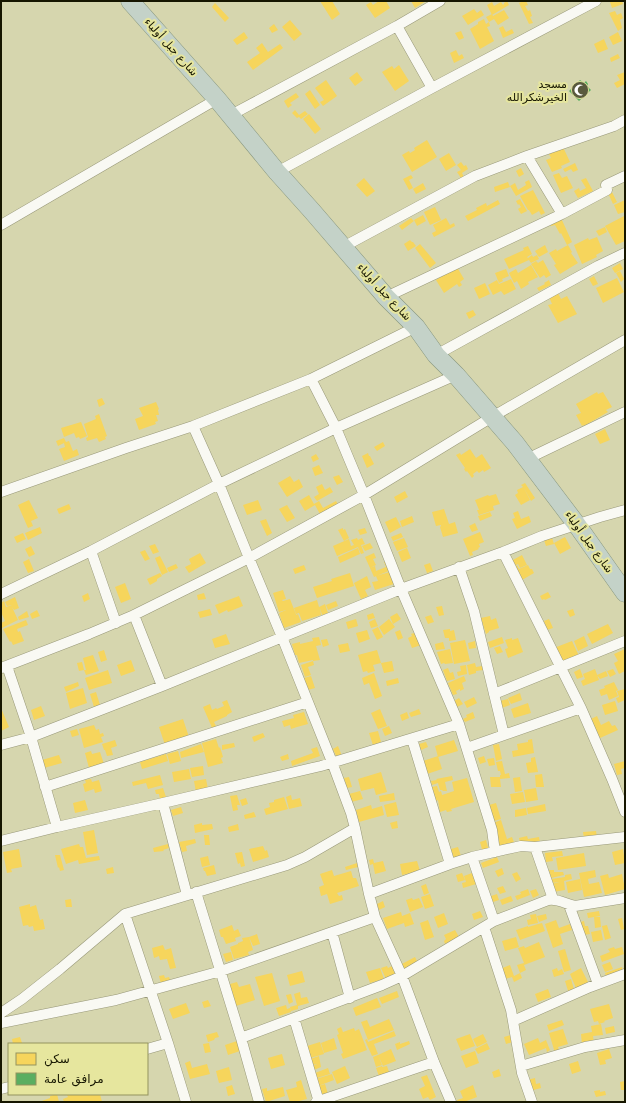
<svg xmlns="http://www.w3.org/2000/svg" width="626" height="1103" font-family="'DejaVu Sans',Cairo,sans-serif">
<rect width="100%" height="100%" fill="#d6d6ae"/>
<!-- homes -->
<path fill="#f6d55c" d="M320,1H332L340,14L332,20Z
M379,1H386L390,8L375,18L366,5L371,2L373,5Z
M411,1H426L415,8Z
M507,1L509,5L492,15L487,5L492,2L494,6L501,2L503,5L504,4V3Z
M523,1H526L528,5L525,6L528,11L530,10L532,16L530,17L533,23L529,24L519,3Z
M613,1H622L623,4L612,8L610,2Z
M215,3L229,18L225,22L212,7Z
M474,9L477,13L481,10L484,15L468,25L462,16Z
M504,10L509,18L498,25L494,19L489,22L486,17L492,14L493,16Z
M615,11L617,15L621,13L623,18L620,20L622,28L618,31L609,13Z
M484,19L486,24L489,22L490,26L487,27L494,41L480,49L470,29L478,24V22Z
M290,20L302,34L294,41L282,27Z
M274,24L278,30L272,33L269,28Z
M503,26L506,32L512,29L514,33L503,38L499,28Z
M461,31L464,38L459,40L455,33Z
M244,32L248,38L237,45L233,40Z
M618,32L622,41L613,45L609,37Z
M604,39L608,49L598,53L594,44Z
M262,43L268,52L280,44L283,48L253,70L247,62L260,53L256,48Z
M456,50L459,56L462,54L464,58L454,63L450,53Z
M618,54L620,58L611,62L610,58Z
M399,65L409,81L395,91L382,72L392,66L394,69Z
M357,72L363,80L355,86L349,78Z
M625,72V84L617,88L614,83L620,80L617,75Z
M326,80L337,96L323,106L320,102L324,100L315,88Z
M310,90L320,105L315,109L305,94Z
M296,93L299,97L290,103L292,105L288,108L284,101Z
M295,110L299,115L305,111L308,114L301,119L299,117L297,118L292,113Z
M309,114L321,129L315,134L303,119Z
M427,140L437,157L412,172L402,155L409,151L410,153L415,150L414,148Z
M563,147L570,162L561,166L562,168L552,172L546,160L551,158L549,154Z
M449,153L456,165L446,171L439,159Z
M461,162L464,166L466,165L468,169L462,173L464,177L461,178L457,172L461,170L457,165Z
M575,163L578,170L573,172L571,169L565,172L563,169Z
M521,168L524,174L519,177L516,171Z
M559,173L562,178L567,176L573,188L561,193L553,175Z
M411,175L413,178L409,180L413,188L409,190L403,179Z
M364,178L375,191L367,197L356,185Z
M586,178L593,191L578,198L574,191L579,188L580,191L586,188L581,180Z
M529,180L532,187L516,196L510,186L515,183L518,190L526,185L525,182Z
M508,182L510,187L495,192L494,187Z
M423,183L426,189L416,194L413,189Z
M533,190L545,213L541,215L539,211L532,215L529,210H528L520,196Z
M612,192L617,202L613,204L608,193Z
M520,199L527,211L521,214L518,209L521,207L519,204L518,205L516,201Z
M498,200L500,204L468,221L465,216L477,210L476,208L486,203L487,206Z
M625,200V212L618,214L614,205Z
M435,207L441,220L430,225L424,212Z
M423,215L426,221L417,226L414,220Z
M624,216L625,219V241L616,245L605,226Z
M411,218L414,221L402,230L399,226Z
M446,218L450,225L454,223L455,226L434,237L432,233L436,231L433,225Z
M561,218L572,242L567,245L561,233L560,234L555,225L551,226L550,223Z
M605,227L607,232L599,236L596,231Z
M597,237L603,251L596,255L597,257L582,264L574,245L588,238L589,240Z
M410,240L412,242H413L416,246L408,251L404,244Z
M420,244L436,263L430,268L415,248Z
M545,245L548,252L539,257L535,251Z
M568,245L572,252L571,253L578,263L560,274L554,265L556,264L549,253L556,249L557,251Z
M528,246L532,254L527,257L528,258L532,255L533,257L537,255L539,259L531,263L529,260L509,269L504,259L524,250L523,248Z
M543,260L551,275L546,278L544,275L540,278L531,264L536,261L538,263Z
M620,263L623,269L615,273L612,268Z
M531,265L538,277L528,282L529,284L521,289L517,281L514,283L509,273L516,269L518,273Z
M457,267L464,279L460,282L462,285L459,287L457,284L444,293L436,280Z
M506,269L509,276L502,279L503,281L499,283L495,273Z
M620,271L624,279L621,282L616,273Z
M594,276L598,284L593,286L589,279Z
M617,278L624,292L603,303L596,288Z
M511,279L516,289L504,295L501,291L493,295L488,285L497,280L499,284Z
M549,280L551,285L539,291L537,288L545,284L544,283Z
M485,283L490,294L479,299L474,288Z
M558,293L561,299L567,296L577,314L558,323L548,305L552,304L549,297Z
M473,310L476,315L469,319L466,313Z
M597,392L598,394L603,392L612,407L606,410L608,412L584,426L583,425L582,426L576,415L581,413L576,404Z
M102,398L105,404L99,407L97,400Z
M156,402L159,409L158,410L159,415H156L158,421L155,422L156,424L139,430L135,419L143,416L139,408Z
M99,414L107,436L105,437L106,439L99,442L97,438L87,441L86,438L88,437L84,424L96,419L95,416Z
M81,422L87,436L80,439L79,437L76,438L74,433L64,437L61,428Z
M605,429L610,440L600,444L595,434Z
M64,438L66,442L69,441L73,451L77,449L79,455L64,461L59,449L65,447L64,443L58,446L56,441Z
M383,442L385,446L377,451L374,447Z
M470,449L476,458L482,454L491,468L484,472L483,470L479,473L477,471L473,474L474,476L472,478L467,471L466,472L464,469L465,468L456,455L460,453L461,455Z
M368,453L369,456H370L374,464L367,468L362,456Z
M316,454L319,459L313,462L311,457Z
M319,465L323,473L315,476L312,468Z
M339,475L343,482L337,485L333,477Z
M290,476L294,482L299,479L303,487L287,497L278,483Z
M525,483L535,498L531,501L524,488L530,500L521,505L515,495L518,493L517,490L523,487L521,485Z
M322,484L325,490L330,487L333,492L317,501L314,497L319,494L316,487Z
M405,491L408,497L397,503L394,497Z
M496,494L500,504L493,506L494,510L479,515L477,510H479L475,500L488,495L489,496Z
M309,495L314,504L319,501L323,508L336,501L339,506L321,516L315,505L305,511L299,501Z
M29,500L38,518L31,521L33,526L28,528L18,505Z
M258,500L262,510L247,515L243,505Z
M69,504L71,509L59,514L57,509Z
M287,505L295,518L287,522L279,509Z
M444,509L449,524L455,522L458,533L443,537L440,527L441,526V525L436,526L432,512Z
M518,511L521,519L529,516L531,522L517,529L512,519L515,518L513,513Z
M490,512L492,516L480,521L478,516Z
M412,516L414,522L402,527L400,521Z
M396,517L401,527L390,533L385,522Z
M266,519L272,533L267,536L260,521Z
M475,523L478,530L472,532L469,526Z
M40,527L42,533L28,540L25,533Z
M343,528V530L345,529L349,538L344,541L338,530Z
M365,528L367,533L360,535L358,530Z
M480,532L484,542L479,544L480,547L478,548L479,549L472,552L473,555L470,556L463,539Z
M23,533L26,539L17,543L14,537Z
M401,533L403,537L393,541L391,537Z
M565,537L571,548L560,554L554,543Z
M357,538L358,540L362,538L365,544L361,545L364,553L361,554L358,547L337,556L333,546L349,539L351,546L354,545L351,540Z
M404,538L408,547L397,551L393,542Z
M552,538L554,544L546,546L544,540Z
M370,543L373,548L365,551L362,546Z
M155,544L159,552L153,554L149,546Z
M31,546L35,554L29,557L25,549Z
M358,548L360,554L340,563L338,557Z
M407,548L411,558L402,562L398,552Z
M145,550L150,559L145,561L140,552Z
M200,553L206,563L189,573L185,567L191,564L189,559Z
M374,553L376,558L373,559L376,565L370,568L365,557Z
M522,555L527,565L520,568L518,564L514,566L511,561Z
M160,556L168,572L162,575L155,558Z
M29,559L34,571L28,573L23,562Z
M388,561L391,570L374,577L370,568L375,566L376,571L386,567L384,562Z
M430,563L433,571L427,573L424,565Z
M176,564L178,568L169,572L167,568Z
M304,565L306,570L295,574L293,569Z
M517,565L519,569L528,565L530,569H532L534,573L522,580L515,567Z
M393,571L397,583L375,590L372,582L378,581L376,576Z
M160,573L162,576L157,579V581L150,585L147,579Z
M350,573L354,586L317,598L313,587L332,581L331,579Z
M367,576L371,587L365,590L368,596L361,599L354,583Z
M125,583L131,599L121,603L115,587Z
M283,590L286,599L282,600L283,601L290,599L297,617L296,615L298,614L301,622L284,628L279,613L286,610L279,612L273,593Z
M548,592L551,597L545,600L544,599L542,600L540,596Z
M88,593L90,599L84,602L82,596Z
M204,593L206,599L198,600L197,595Z
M239,596L243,606L228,612L227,610L219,614L215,605Z
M15,597L19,608L14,610L12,607L18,620L2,628L1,623L5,621L1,612V603L4,601L6,607L12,605L7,606L5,602Z
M317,600L319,607L325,604L328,613L322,615L320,608L321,615L302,621L299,613L296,614L294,608Z
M336,601L338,606L328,610L326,605Z
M442,606L444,615L439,616L436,607Z
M210,609L212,615L200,618L198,612Z
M573,609L575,615L570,617L567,611Z
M37,610L40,616L32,619L30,614Z
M27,611L29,617L19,620L18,617Z
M373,613L375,618L368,620L367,615Z
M397,613L401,619L393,624L390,617Z
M431,615L434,622L428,624L425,617Z
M490,616L491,620L496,618L499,628L489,631V632L486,634L481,618Z
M356,619L358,626L348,629L346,622Z
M375,619L378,626L371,628L369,622Z
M389,619L395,627L384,635L379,627Z
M549,619L553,628L547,630L544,621Z
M26,620L28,625L17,629L18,632L20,631L24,641L13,645L11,641L10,642L3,629Z
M608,624L613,633L592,644L587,634Z
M378,627L383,637L377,640L372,630Z
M450,629V631L454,630L456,640L449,641V638H445L443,630Z
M367,630L370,639L359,643L356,633Z
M400,630L403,638L398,640L395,632Z
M417,632L421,645L412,648L408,638L412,636L411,634Z
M226,634L230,644L215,648L212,639Z
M584,636L588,646L578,651L574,641Z
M319,637L321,645L316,646L320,660L313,661V660L299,663L297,655H295L292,644L300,642V644L313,641L312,638Z
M502,637L504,643L490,648L488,642Z
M512,638V640L518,638L523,652L508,658L505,649L508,648L505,640Z
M327,639L329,645L323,647L321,640Z
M465,640L470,661L454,664L450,643Z
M475,641L476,648L469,649L468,643Z
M572,641L579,656L562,666L554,648Z
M443,642L445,649L436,650L435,644Z
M348,643L350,651L340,653L338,645Z
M500,646L503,652L497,654L494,648Z
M450,649L453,663L445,664L444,663L441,664L437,652Z
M625,649V671L619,674L614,663L618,661L614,654Z
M104,650L107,660L101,662L98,652Z
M377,650L381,663L373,665L375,671L368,673L367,671L363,672L358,655Z
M93,655L99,671L86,675L84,670H86L83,658Z
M131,660L135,671L121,676L117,665Z
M313,661L314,665L308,667L311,675L305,677L301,665Z
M392,661L394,671L384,673L381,663Z
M82,662L84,670L79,671L77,663Z
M475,663L476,667L482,666L483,670L476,671V673L469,675L467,665Z
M466,665L467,674L458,676L457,672L461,671L460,666Z
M448,668L450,673L453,672L455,679L447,681L443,670Z
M580,669L583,677L577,679L574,672Z
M595,669L599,680L583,686L581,681L585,679L583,674Z
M613,669L616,674L610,677L607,671Z
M108,670L112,683L89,690L85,678Z
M606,671L608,676L600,679L597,675Z
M374,673L382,696L375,699L369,683L364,685L362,678Z
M311,676L315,688L308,690L304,678Z
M464,676L466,681L462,683L464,689L460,691V689L456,691L457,694L453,695L448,683Z
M398,678L399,683L387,686L386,681Z
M78,682L79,686L66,692L64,687Z
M614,682L618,690L616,691L618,696L609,700L607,694L601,696L599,690L605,688L604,686Z
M83,688L87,703L70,709L66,693Z
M625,689V700L618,703L616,698L619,697L617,691Z
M96,692L100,705L94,707L90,694Z
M520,693L522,700L511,704L508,698Z
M474,697L477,703L467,708L464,702Z
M459,698L463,704L457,707L454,701Z
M508,699L510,705L502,708L500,701Z
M227,700L232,712L227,715V716L214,722L217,728L213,730L203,707L210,704L212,710L216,708L217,709L224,706L222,702Z
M615,701L618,711L605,715L602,705Z
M528,703L531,713L514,718L511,709Z
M41,706L45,716L34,720L31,710Z
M1,708L9,727L1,731Z
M380,709L387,726L378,729L371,713Z
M419,709L421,714L411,717L409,713Z
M304,712L308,724L297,727L293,715Z
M407,712L409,718L402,721L400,715Z
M473,712L475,718L465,722L463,719L467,717L466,715Z
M597,716L601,725L609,721L612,726L615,725L618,730L600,738L591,719Z
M294,718L297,727L291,729L290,725L284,727L282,721Z
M183,719L189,737L165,745L159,727Z
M94,725L96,730L99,729L100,734L103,733L104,736L101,737L103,742L84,748L79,729Z
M389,726L392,733L385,736L382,729Z
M77,729L79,735L72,737L70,731Z
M378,731L381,742L373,745L369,733Z
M263,733L265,737L254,742L252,737Z
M216,739L219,748L220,747L223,757L221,758L223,763L208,767L202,743Z
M532,739L534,753L513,757L512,751L518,750L517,744L528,742V740Z
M115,740L117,746L111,748L113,755L107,756L105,750H104L102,744Z
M454,740L458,751L438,757L435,746Z
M426,742L428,747L421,750L419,744Z
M234,743L235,747L222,750V745Z
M201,744L204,752L181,758L180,752Z
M499,744L502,759L496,761L493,745Z
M338,746L342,756L337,758L333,749Z
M317,747L320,756L292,766L291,761L313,753L311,749Z
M91,751L92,754L100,752L104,764L89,768L85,753Z
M178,751L181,761L170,764L167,754Z
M166,754L168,761L142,769L140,762Z
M288,754L289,759L282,761L280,757Z
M59,755L62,763L44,768L42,760Z
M438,756L442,769L427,774L423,761Z
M484,756L486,762L480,764L478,758Z
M535,757L538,772L528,773L526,763L531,762V758Z
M494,758L495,765L489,766L487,759Z
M502,761L505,774L509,773L510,778L500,779L501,787H491L490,777H500V775H501L500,771H498L496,762Z
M625,761V768L621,769L622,774L617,775L614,764Z
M203,766L204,775L192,777L190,768Z
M189,769L191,779L174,782L172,772Z
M381,772L387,792L376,795L374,788L361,791L358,779Z
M542,774L544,787H536L535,775Z
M160,775L163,785L148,789L146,783L133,786L132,782Z
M452,776L453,780L445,782L447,791H443L442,790H440L438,783L432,785L431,781L437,780L436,779Z
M349,777L352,787L347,788L344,778Z
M520,777L522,791L515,792L513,778Z
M467,778L474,802L451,809L452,811L447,812L446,810L440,812L438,800L436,801L432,787L437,786L439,792L441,791L442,795L454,791L452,782Z
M91,779L92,782L99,780L102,791L95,793L94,789L85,792L83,784L86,783L85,780Z
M206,779L208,789L196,792L194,781Z
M163,788L166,797L160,799L159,794H156L155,790Z
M536,788L538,800L526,802L524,790Z
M360,791L363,799L351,802L349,794Z
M523,792L525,802L512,804L510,794Z
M394,793L395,800L380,802L379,796Z
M237,795L240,805H237L238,810L233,811L230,796Z
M291,795L292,800L300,798L302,806L289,809L286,797Z
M284,797L288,809L266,815L264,809L270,807L269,803L274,802V800Z
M246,798L248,804L242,806L240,800Z
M85,800L88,810L75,813L73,803Z
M396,802L399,815L387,817L384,805Z
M496,803L501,819L494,821L489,805Z
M545,804L546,811L528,814L527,808Z
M371,805L372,809L382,806L384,815L359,822L356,810Z
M181,807L183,813L173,816L171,810Z
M526,808L527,815L515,817V810Z
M254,812L256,817L245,819L244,815Z
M501,820L507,839L512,837L515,845L501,849L493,823Z
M397,821L398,828L392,829L390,823Z
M202,823V825L212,824L213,829L195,833L194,825Z
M238,824L239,830L229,832L228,827Z
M94,830L98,853L87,855L83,832Z
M596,831L597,837L584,839L583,832Z
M204,835H209L210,845H205Z
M527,836L528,839L539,837L540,842L521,846L519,838Z
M195,839L196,843L186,846L187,851L182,852L179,842Z
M486,840L489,851L483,853L480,842Z
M79,844L80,847H83L86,858L99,856L100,860L79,864L78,860L66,864L61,849Z
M168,844L169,848L163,850L164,851L154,852L153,848Z
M263,846L265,851L267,850L269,857L253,862L249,849Z
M458,847L462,859L455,862L451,849Z
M19,849L22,867L11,869L12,872L7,873L3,852Z
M623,849L625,863L615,865L612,852Z
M562,851L563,856L552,857L553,861L546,862L545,853Z
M242,852L245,866L241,867L240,863L238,864L235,853Z
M584,853L586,866L558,870L556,858Z
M55,855H60L64,870L60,871L59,867L58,868Z
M208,856L210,865L202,867L200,858Z
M497,857L499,862L483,868L481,863Z
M373,859L374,863L383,861L386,871L375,874L373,864L370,865L369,860Z
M417,861L420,871L402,875L400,864Z
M357,863L358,867L346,870L345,867Z
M214,865L216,874L207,876L205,871H204L203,868Z
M113,867L114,873L107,874L106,869Z
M502,868L504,874L498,877L495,871Z
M332,870L334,876L351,871L353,878H356L359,886L337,893L339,896L342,895L343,900L330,904L327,894L321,896L319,887L324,885L320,874Z
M549,870H554V872H563L564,875L551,878Z
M595,870L596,877L588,879L589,884L599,882L602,893L584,897L579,873Z
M517,872L521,879L516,882L512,874Z
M462,873L465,880L458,882L456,875Z
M472,873L476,884L463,888L462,883L466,882L464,876Z
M571,874L572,879L564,881L565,890L553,892L552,884L559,882L552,883L551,879L565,877V875Z
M608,874L609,878L622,874L625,889L605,895L600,876Z
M580,879L582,890L568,893L566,882Z
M426,884L429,893L424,895L421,886Z
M503,886L506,892L500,894L497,888Z
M528,889L530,895L517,900L515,896L521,894L520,892Z
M536,889L539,895L533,898L530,891Z
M430,894L434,906L425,909L421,897Z
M497,894L499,900L493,902L491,896Z
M511,896L513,901L502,905L500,900Z
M412,898L413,900L419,898L423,907L410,912L406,900Z
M71,899L72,907H66L65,900Z
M383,901L385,907L379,910L377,904Z
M30,904V907L36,905L40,920L43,919L45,929L34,931L33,926L29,927L28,925L23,926L19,907Z
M480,911L483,917L474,920L472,914Z
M599,911L600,916L588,918L587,913Z
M401,912L402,916L410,913L414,924L405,927L404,923L387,929L383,918Z
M444,913L448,924L438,928L434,917Z
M536,914L538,923L528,925L527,920L531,919L530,915Z
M546,914L547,919L539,922L537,916Z
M594,917H600L601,927L595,928Z
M622,918L624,929L621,930L618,919Z
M428,920L434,937L425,940L420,923Z
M556,920L559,928L570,924L572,930L560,934L563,944L553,948L545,924Z
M584,921L585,926H588L590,934L583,935L580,922Z
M542,923L545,931L520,940L516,930L528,926V927Z
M232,925L234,931L238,929L241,936L235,938L236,941L226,944L223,937H221L219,930Z
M607,925L611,938L605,940L602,926Z
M455,930L459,937L445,944L444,941L446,939L444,935Z
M601,930L603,940L593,942L591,932Z
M257,934L260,944L253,946L249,937Z
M249,937L253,950L248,952L249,955L234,959L230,947L238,944V943L243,941L242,938Z
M516,937L519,947L505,951L502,941Z
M539,942L545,957L524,965L526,970L520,973L517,965L524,963L518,948L524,946L525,948Z
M163,945L165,950L171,948L176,968L170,969L167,959L160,960L159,956L154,958L152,948Z
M614,947L615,949L622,947L624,954L602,962L600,956L610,952L608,949Z
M565,949L571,970L564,972L558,951Z
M231,952L233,960L226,962L223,954Z
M415,957L418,963L403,971L400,965Z
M610,962L613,969L605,972L602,965Z
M510,965L514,976L520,973L522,978L514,982L512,977L505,979L500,969Z
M387,966L388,968L392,966L396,977L386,979L381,968Z
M622,967V969L625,968V973L607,979L605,973Z
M380,968L384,979L370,983L366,972Z
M557,968L558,971L562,969L564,974L554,977L552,970Z
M581,968L588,982L576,988L570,974Z
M302,971L305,982L290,986L287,975Z
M272,973L280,1001L264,1006L255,977Z
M164,975L165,978L169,977L171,982L161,984L159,976Z
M571,979L575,993L569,994L565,981Z
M237,982L239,987L250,984L255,1000L236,1006L230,984Z
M548,989L551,997L538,1002L535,994Z
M397,991L399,997L382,1004L379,998Z
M300,992L301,998L307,997L309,1003L298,1006V1009L291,1011L290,1007L297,1005L294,994Z
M291,994L293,1002L289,1004L286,995Z
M377,998L381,1007L356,1016L353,1008Z
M208,1000L211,1006L204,1008L202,1002Z
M186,1003L190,1013L173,1019L169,1009Z
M609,1004L613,1018L604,1021L605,1022L599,1024L598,1021L594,1022L590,1009Z
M286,1005L287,1009L290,1008L291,1012L279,1016L276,1008Z
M389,1019L394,1030L368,1040L361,1022L367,1020L370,1027Z
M562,1020L564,1025L549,1031L547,1025Z
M601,1024L603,1035L593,1036L594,1043L582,1045L581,1034L592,1032L591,1026Z
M614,1026L615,1032L606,1034L605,1028Z
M341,1027L343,1032L354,1028L355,1031L359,1029L367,1050L343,1059L341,1054L343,1053L337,1035L339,1034L337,1029Z
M563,1029L568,1044L558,1047L560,1052L555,1053L549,1033Z
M394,1031L396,1036L374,1044L378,1054L372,1056L365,1040L367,1039L369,1044L368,1042Z
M217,1032L219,1037L215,1038L214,1040L208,1042L206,1035Z
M470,1034L475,1046L461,1051L456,1039Z
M483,1034L487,1042L477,1047L473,1039Z
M511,1035L513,1042L506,1044L504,1037Z
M20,1037L22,1043L13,1044L12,1039Z
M334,1038L337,1049L324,1053L321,1043Z
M538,1038L540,1043L546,1040L550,1050L547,1052L546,1048L529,1055L524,1044Z
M237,1041L240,1051L228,1055L225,1045Z
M409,1041L410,1044L397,1050L395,1044L400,1042V1044Z
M320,1042L324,1054L310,1058L307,1046Z
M209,1043L211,1052L205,1053L203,1044Z
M487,1043L490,1049L478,1054L475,1049Z
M391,1049L396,1061L383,1066L378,1055Z
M609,1049L612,1058L605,1060L606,1064L600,1065L597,1053Z
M475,1051L479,1063L466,1068L461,1056Z
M282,1054L285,1065L271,1069L268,1058Z
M378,1055L382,1065L376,1067L373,1057Z
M319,1056L321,1067L314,1070L312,1066L317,1064L312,1065L310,1059Z
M190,1061L192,1068L207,1064L210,1074L190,1079L185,1063Z
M578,1061L581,1071L572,1074L569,1064Z
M345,1066L350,1078L337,1084L332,1072Z
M382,1066V1067L387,1066L390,1075L380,1079L376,1068Z
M229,1067L232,1080L219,1083L216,1071Z
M328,1068L330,1074L317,1078L315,1073Z
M499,1069L501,1076L494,1078L492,1072Z
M332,1074L334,1080L318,1086L316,1079Z
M427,1075L436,1097L430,1100L428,1097L423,1099L419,1089L425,1086L421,1077Z
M535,1078L536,1084L540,1083L541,1088L530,1091L527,1080Z
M301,1080L307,1099L295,1102H290L286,1090L297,1087L296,1082Z
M625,1081V1090H621L620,1082Z
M325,1084L328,1094L321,1096L318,1086Z
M232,1085L235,1094L228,1096L226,1087Z
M473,1085L477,1097L464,1102H458L457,1100L463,1098L460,1091Z
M283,1087L285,1096L266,1102L262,1089L267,1088V1091Z
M600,1090V1092L605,1091L606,1095L596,1097L594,1091Z
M57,1094L59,1102H39L50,1098V1096Z
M70,1094H100L102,1102H64L63,1099L68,1097L67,1095Z"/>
<!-- public -->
<path fill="#5aae61" d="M580,80L584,83L586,81L588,84L587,86L591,90L579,101L569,91Z"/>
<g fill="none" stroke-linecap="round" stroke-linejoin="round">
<!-- street casing -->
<g stroke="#989879" stroke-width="11">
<path id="street" d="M397,26L432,88
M231,115L397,26L440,1
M527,156L562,214
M277,172L432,88L596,1
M1,225L217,99
M343,247L475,176L527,156L614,126L625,120
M386,297L562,214L607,190L606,185L625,176
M436,355L598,266L625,253
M311,379L336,428L364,495L401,589L459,724L492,830L495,852
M193,426L219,484L249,558L282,637L332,762L351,813L355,828L369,894L375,917L402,976L434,1062L451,1102
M527,459L625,412
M1,492L126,448L193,426L311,379L416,327
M91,551L116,623
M503,552L581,708L612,779L625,812
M459,567L474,611L504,735
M1,594L91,551L219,484L336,428L456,375
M134,615L162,686
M7,666L31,737L57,827
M1,668L89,634L134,615L249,558L364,495L492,417L625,340
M494,694L625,641
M412,739L450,864
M1,745L31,737L162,686L401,589L503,552L542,536L600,517L625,510
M467,748L581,708
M45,787L308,702
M163,803L187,895
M1,841L57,827L163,803L321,766L459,724
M535,847L553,899
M472,857L494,921
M196,892L241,1038L259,1102
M369,894L450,864L472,857L521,846L535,847L625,837
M569,905L598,984
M125,914L168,1043L186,1102
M484,927L511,1010L522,1073L532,1102
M332,932L350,998
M1,1013L22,999L60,969L125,914L287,865L305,857L355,828
M294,1018L319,1102
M513,1021L590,987L625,974
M1,1023L116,1000L221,971L375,917
M241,1038L382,985L402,976L494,921L548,900C558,898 565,904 575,906L625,898
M147,1049L168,1043
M521,1066L585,1047L625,1040
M1,1089L9,1087
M316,1102L434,1062"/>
</g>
<!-- highway casing -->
<g stroke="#88977f" stroke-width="19">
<path id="highway" d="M130,1L217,99L277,172L312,211L386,297L416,327L436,355L456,375L515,443L577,525L625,593"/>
</g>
<!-- street -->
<use href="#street" stroke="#f9f9f3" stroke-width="10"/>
<!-- highway -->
<use href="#highway" stroke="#c4d2c8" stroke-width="18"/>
</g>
<!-- icons -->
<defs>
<g id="mosque-disc" transform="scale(0.9)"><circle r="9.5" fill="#59593d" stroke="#e6e69e"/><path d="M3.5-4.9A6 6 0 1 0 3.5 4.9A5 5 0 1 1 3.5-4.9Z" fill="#fff"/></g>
</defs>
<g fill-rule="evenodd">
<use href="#mosque-disc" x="580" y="90"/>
</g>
<g text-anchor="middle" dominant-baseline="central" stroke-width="4" stroke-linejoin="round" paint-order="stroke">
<!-- street labels -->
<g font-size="11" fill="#161600" stroke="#e6e69e">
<text transform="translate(171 47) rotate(48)">شارع جبل أولياء</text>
<text transform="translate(384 292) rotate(47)">شارع جبل أولياء</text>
<text transform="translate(589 542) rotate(54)">شارع جبل أولياء</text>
</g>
<!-- poi labels -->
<g font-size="11" fill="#161600" stroke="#e6e69e" text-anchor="end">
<text x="567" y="84">مسجد<tspan x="567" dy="13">الخيرشكرالله</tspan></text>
</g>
</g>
<!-- border -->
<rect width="626" height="1103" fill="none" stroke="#161600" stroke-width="4"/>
<!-- legend -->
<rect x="8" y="1043" width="140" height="52" fill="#e6e69e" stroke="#93935f"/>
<rect x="16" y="1053" width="20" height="12" fill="#f6d55c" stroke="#93935f"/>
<text x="44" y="1063" font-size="12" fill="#161600">سكن</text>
<rect x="16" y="1073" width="20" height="12" fill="#5aae61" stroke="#93935f"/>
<text x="44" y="1083" font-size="12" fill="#161600">مرافق عامة</text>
</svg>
